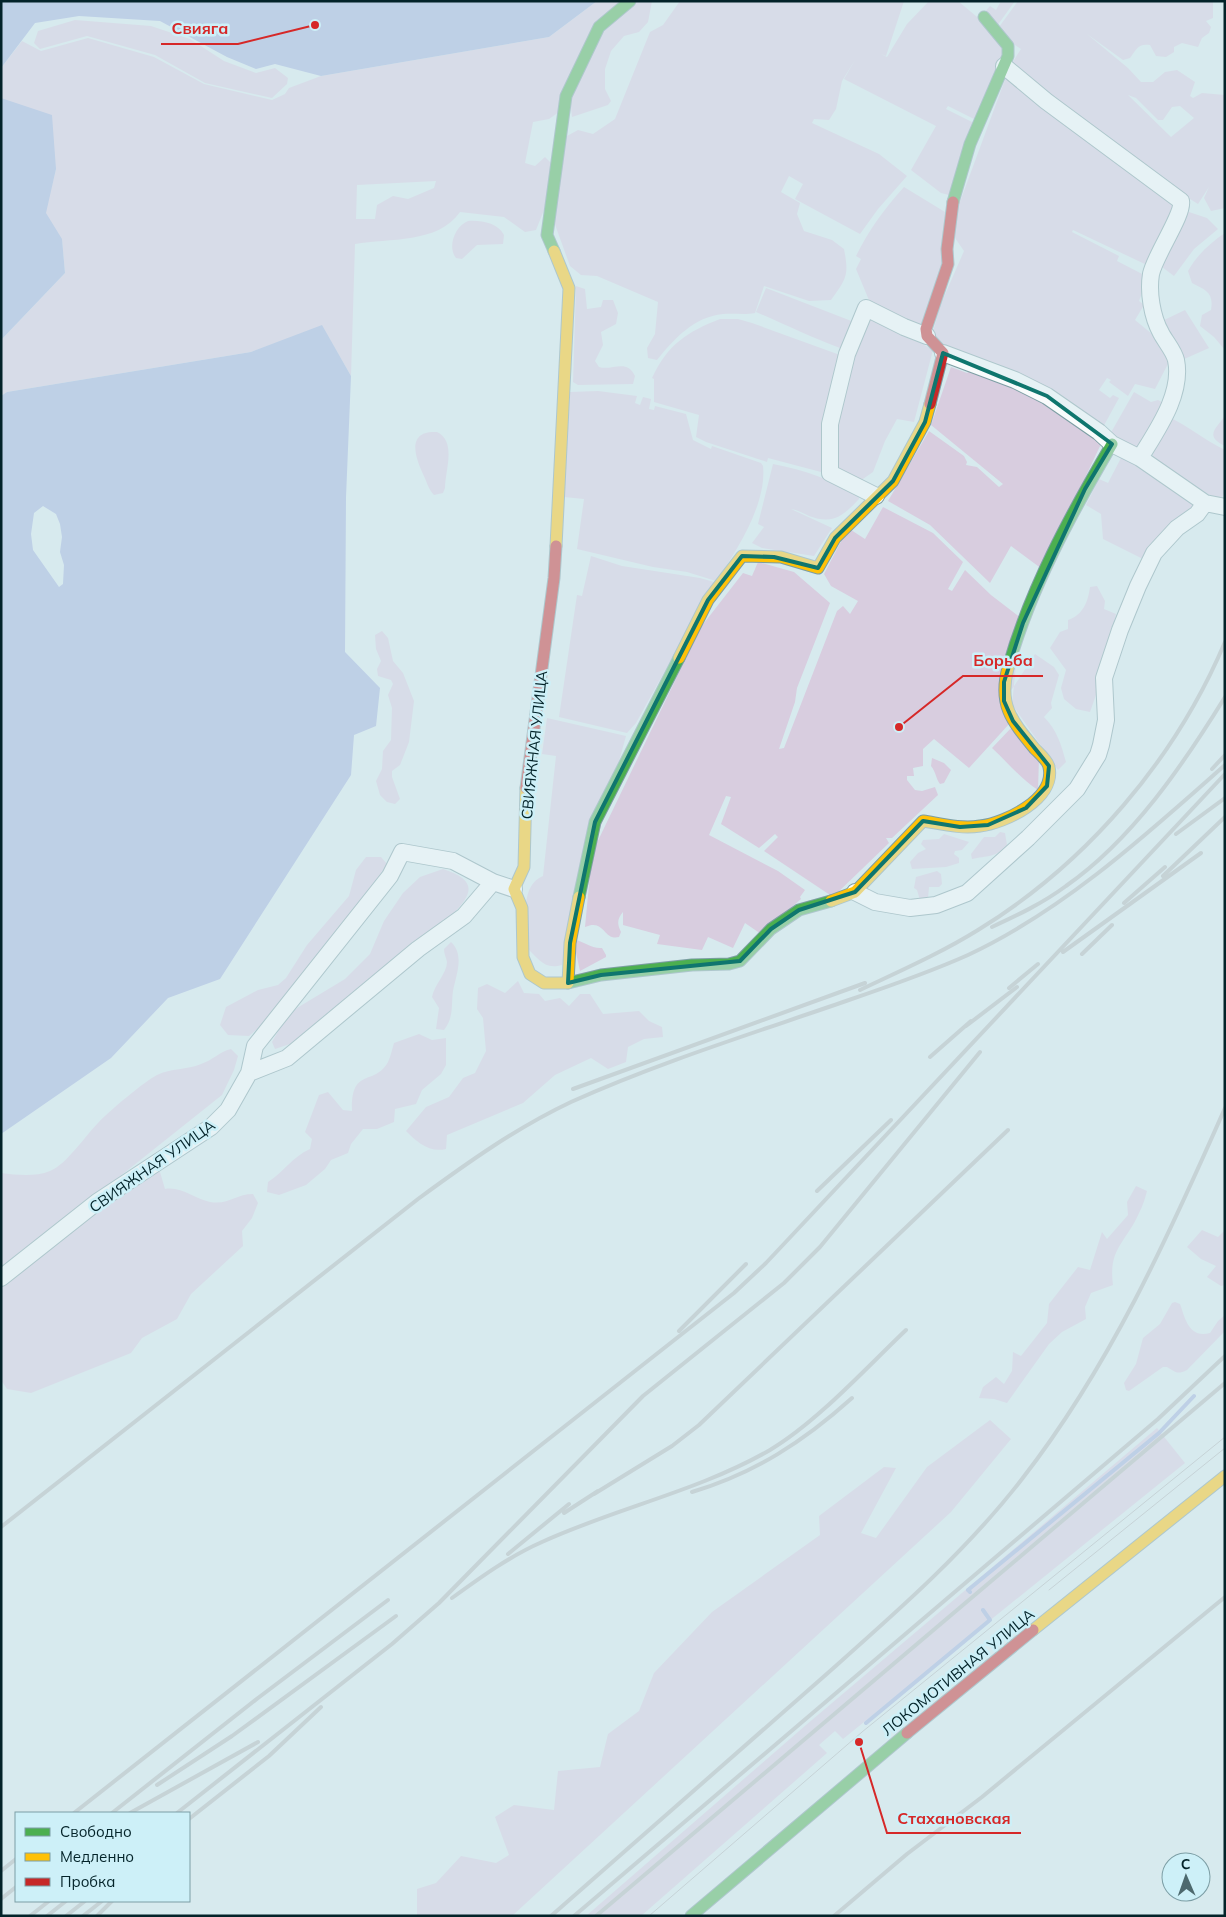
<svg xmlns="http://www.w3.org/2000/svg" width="1226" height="1917" font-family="Mulish,sans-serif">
<rect width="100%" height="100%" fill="#d7eaee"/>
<!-- green -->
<path fill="#d8cddf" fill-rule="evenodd" d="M597,1H619L559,112L549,119L533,122L525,163L535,166L545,157L553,165L544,210L536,230L525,232L504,217L460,212C438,244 389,238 355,244L351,376L322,326L251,352L7,392L1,396V340L65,273L62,240L45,213L56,169L1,99V68L22,41L41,51L88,38L154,57L204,84L272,100L285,94L289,88L321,76L549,37ZM436,181L434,188L408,199L393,196L377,205L375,219H356L357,185Z
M637,1H652L648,22L639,32L624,36L611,51L605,69V89L611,101L608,105L572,117L570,99L598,37Z
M680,1H904L886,56L881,54L887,57L907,24L929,1H958L995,32L1005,47L976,120L948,106L946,109L974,123L949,195L941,193L911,170L936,126L844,79L855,60L842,81L836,109L829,120L814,119L812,123L879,154L907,176L878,209L860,234L795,199L803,184L789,176L781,192L800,203L797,214L804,231L832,240L844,249C849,275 847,278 831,300L809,301L764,286L755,313C745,315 734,313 723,314C694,317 675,338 657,360L648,358L647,348L655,334L658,302L597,276L581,275L570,266L553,219L567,136L578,130L593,134L615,119L650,32L663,25Z
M1001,1H1015L997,26L983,14L990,6L996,10Z
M1018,1H1213V18L1206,21L1211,27L1209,33L1202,38L1198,47L1182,43L1174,47V52L1166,57L1156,56L1150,45C1138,43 1136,50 1130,58L1123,60L1087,34L1128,68L1141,82H1153L1165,72L1177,70L1195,82L1190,96L1193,98L1202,93L1225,95V208L1211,211L1204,198L1209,187L1198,204L1174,189L1010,66L1021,49L1012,43L999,27ZM1128,95L1136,98L1158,120H1163L1172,107L1180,106L1194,118L1171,137Z
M75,20L151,26L190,39L224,61L256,73L275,68L288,78L287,84L272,98L205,83L155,55L87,36L40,49L34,43L38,31Z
M1006,77L1176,201L1149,266L1073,230L1072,232L1119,256L1117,261L1148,277L1139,301L1144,305L1135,320L1152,334L1170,360L1155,389L1135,384L1128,396L1109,382L1111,380L1107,378L1099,390L1110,398L1113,395L1119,398L1102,429L948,349L932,335L940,306L964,251L953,235L954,218Z
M904,187L945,212L941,277L920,327L871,305L856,269L861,259L856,256C869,230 884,209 904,187Z
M1186,211L1207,218L1218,229L1194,249L1174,276L1158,264Z
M468,221C481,220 498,223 504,235L503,244L477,245L462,259L456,258C447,247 455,226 468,221Z
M1225,233V350L1214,337L1200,326L1202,315L1211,310C1214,293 1206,290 1192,283L1188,271C1197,255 1210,243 1225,233Z
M576,286L585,289L587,309L601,307L603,300H613L618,313L616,324L601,332L603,345L595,361L599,367C612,371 627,358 635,376L633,384L578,385L573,382Z
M766,288L854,322L845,344L840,348C812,338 784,324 756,312Z
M1185,310L1209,348L1182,360L1160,322Z
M864,315L887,324L933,350L914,422L897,419L885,441L873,472L860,481L839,473C827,450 835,422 845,399L839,396Z
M720,319H738L752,323L840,355L825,463L821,472L768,458L767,462L706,442L696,437L699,415L654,402V379L652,378C668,344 687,332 720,319Z
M951,367L967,373L971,370L1043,398L1101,444L1042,569L1011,546L990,583L930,525L888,501L929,431L964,456L967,462L966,465L977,467L999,487L1003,484L931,425Z
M598,391L637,396L635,403L640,405L643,397L651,399L649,409L654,410L655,406L686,414L693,440L711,449L712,446L761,463L763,466C767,504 736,552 716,581L687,572L653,567L577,549L584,499L564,497L570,392Z
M1134,392L1151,402L1158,400L1165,404L1140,446L1132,451L1109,436Z
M1225,415V446C1202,435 1219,427 1225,415Z
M1169,417C1190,427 1204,440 1225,450V492L1220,501L1152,461L1155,443Z
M437,432C457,442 445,470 445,488L443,493L434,495C428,489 427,482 423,474C415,457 406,430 437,432Z
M1122,456L1196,504L1143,559L1103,539L1101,514L1086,505L1099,479L1108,483Z
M773,464C805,470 832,480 859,495V499C843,516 833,525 809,516C803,513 797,510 791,509L832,528L814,556L762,548L752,543L764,527L758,524Z
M883,507L933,533L963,562L948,589L952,591L965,570L991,595L1021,618L1010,723L969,768L934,739L923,749V766L913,768L914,776H907V780L915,790L922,791L935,787L938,795L892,838H886L889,843L833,897L764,851L778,837L775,834L759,848L721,824L731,797L726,796L709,835L778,871L805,890L800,897L801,899L761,934L745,923L733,948L708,937L702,950L657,944L660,935L623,925V912C617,919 617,924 621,932L619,937C603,941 605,918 585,927L592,853L701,627L743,573L752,576L758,562L794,572L830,603L797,688L795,702L779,749L784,748L837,611L843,606L850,614L858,601L831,586L824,574L848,528L865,539Z
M591,556L622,566L700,578L714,582L636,723L627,733L559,717L577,595L582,596Z
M1097,586L1105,601L1104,609L1116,614L1098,689L1090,712L1076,709L1064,699L1061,688L1066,670L1050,648L1060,632L1068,629V620C1083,615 1088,602 1090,587Z
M382,631L388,638L393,661L403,673L414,701L409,742L400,765L392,771V777L400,799L395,804L387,802L380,795L376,781L382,769L383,751L391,740L392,708L388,695L393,684L391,680L378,676L377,669L381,661L376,649L375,635Z
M1035,654L1054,667L1059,675L1051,703L1052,708L1044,717C1057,730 1061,744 1066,762L1058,770L1007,697Z
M547,718L626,736L562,965C544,970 539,959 527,948C527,927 518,886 543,876L556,756L542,754Z
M1012,727L1039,758L1038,790C1021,779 1007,762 992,748Z
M932,758L944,763L951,770L944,783L940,784C936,779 936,772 931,766Z
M1000,832L1005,833L1007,845C998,857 986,856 972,859L971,854L984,837H995Z
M944,834L969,842L962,850L955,851L954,854L959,858V863L946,867L912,869L910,862L918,853L926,849L921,844L923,840L939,839Z
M366,857H381L387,864L384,873L265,1022L249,1036L228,1035L220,1025L226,1007L258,990L278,985L286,978L307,945L349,896L356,870Z
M443,869C477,880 474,893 452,915L293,1043L275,1049L272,1042L285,1019L297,1008L345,979L370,954L384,921L403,893L420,877Z
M937,871L941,874L942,884L939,887H929L928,898L920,900L917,890L914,888L916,877Z
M573,939C583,941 592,949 602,948L606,955V957L580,971Z
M451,942C465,955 456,975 453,991C451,1006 454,1017 444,1030L436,1029L439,1008L432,997C434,985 447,973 447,962C446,957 444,954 444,949Z
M518,981L524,993L539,994L545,1001L560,998L569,1006L580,994H590L603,1014L639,1011L649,1021L662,1027L663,1037L644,1039L628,1047L626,1062L608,1069L591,1058L555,1075L523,1103L447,1135L446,1149C429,1153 417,1142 406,1131L426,1107L449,1097L463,1078L475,1073L486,1051L483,1018L477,1009L478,988L487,984L505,993Z
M419,1034L432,1040L446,1038V1065L441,1074L422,1090L416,1104L395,1109L394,1122L377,1129H363L351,1144L348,1153L331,1160L325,1169L306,1185L279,1195L267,1192L268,1182C284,1172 292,1157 310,1149L312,1139L305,1132L319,1095L328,1092L343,1110L352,1111C351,1066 374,1087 388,1062C391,1056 392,1049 394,1043Z
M231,1049L238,1056L234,1070L222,1095L1,1271V1173C17,1175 35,1177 50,1171C66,1165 86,1135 98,1123C108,1112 145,1081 157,1075C171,1068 187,1070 201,1064C213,1060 219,1052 231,1049Z
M154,1170L160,1172L165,1189C181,1186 195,1199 210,1202C229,1205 236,1194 253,1194L258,1203L252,1218L242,1231L243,1246L191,1294L177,1319L142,1338L131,1353L31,1393L7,1389L1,1380V1286L108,1201Z
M1136,1186L1147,1191C1145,1198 1143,1206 1139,1213C1126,1243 1108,1248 1113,1285L1091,1293L1085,1307L1086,1319L1062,1332L1049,1344L1007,1403L994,1399L979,1398L983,1387L996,1377L1004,1384L1012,1371L1013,1352L1021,1356L1047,1323L1049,1304L1078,1267L1090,1270L1102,1232L1107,1239L1128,1215L1127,1202Z
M1202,1230L1218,1237L1225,1230V1285L1221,1286L1207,1277L1216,1266L1201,1259L1187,1247Z
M1175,1302L1180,1304C1185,1318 1189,1339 1210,1333L1218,1321L1225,1315V1331L1187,1370C1177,1375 1176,1372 1167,1367H1163L1129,1391L1126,1390L1124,1383L1136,1364L1143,1338L1160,1324L1172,1303Z
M990,1420L1011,1439L951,1512L512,1916H417V1889L436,1883L461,1856L496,1863L509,1855L495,1817L514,1805L554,1810L558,1771L600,1767L608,1734L639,1711L654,1673L712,1612L820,1535L819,1516L884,1467L896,1468L861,1533L876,1538L927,1467Z
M1157,1428L1185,1463L843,1739L835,1731L819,1745L827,1753L641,1916H586L806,1725Z"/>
<!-- water -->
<path fill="#9fb1dc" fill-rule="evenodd" d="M1,1H597L549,37L321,76L275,64L256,69L227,57L160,21L79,16L35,23L1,68Z
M1,98L52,115L56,169L46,213L62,239L65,273L1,340Z
M322,325L351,376L346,497L345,652L380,688L376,726L354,735L351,775L220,979L168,998L111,1058L1,1134V396L7,392L251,352ZM43,506L56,514L60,524L62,537L60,552L64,565L63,584L59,587L33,550L31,534L34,513Z"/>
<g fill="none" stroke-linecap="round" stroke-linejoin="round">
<!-- stream -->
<path stroke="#9fb1dc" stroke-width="4" d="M970,1592L968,1590L1159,1433L1194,1396
M866,1723L990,1620L983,1610"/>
<!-- street casing -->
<g stroke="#7c9ea3" stroke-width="18">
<path id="street" d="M1004,66L1046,101L1181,201C1184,214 1155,255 1151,274C1148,292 1152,317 1161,333C1165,341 1174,351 1176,360C1183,394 1157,430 1140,458
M943,353L1015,380L1047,396L1099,432L1112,444L1140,458L1205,503L1225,507
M876,496L830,473V424L847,354L866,308L904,327L927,336
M855,892L875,902L910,908L936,905L967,893L1028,838L1077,789L1098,755L1101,745L1106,720L1104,678L1120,630L1138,586L1154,553L1177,528L1197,514L1205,503
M249,1073L287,1058L418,949L464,916L493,882
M1,1278L97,1202L211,1127L228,1110L249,1073L255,1046L390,876L402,852L453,861L493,882L514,889"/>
</g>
<!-- fast casing -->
<g stroke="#7c9ea3" stroke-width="13">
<path id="fast" d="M953,202L970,144L1008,56V46L984,17
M554,251L547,235L566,96L599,27L630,1
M1008,668C1030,589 1071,514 1112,444
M579,897L595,822L679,658
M568,983L601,975L692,965L729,964L740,961L771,929L799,910L831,901
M691,1916L907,1733"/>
</g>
<!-- slow casing -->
<g stroke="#7c9ea3" stroke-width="13">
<path id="slow" d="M554,251L569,288L556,546
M679,658L708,600L742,556L781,557L818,568L835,538L893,481L925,422L930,404
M526,788L524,867L514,889L522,908L523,957L530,974L544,983H568L570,943L579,897
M831,901L855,892L923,821C942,824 961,829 980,826C1005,823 1056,799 1049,767C1048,761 1040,754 1035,749C1012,721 998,705 1008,668
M1033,1630L1225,1476"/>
</g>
<!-- jam casing -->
<g stroke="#7c9ea3" stroke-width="13">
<path id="jam" d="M930,404L943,353L927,336L926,329L948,264L947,249L953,202
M526,788L554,578L556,546
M907,1733L1033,1630"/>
</g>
<!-- street -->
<use href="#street" stroke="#f9fcfc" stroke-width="16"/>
<!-- fast -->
<use href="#fast" stroke="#4caf50" stroke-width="11"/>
<!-- slow -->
<use href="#slow" stroke="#ffc107" stroke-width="11"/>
<!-- jam -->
<use href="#jam" stroke="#c62828" stroke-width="11"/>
<!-- tram -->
<path stroke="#b1b8b9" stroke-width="1" d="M1049,1590L1225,1448
M649,1916L862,1732L1225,1437"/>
<!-- rail -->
<path stroke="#b1b8b9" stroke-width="4" d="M1212,769L1225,755
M1176,834L1225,798
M1163,876L1225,817
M1124,903L1165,867
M992,927C1018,915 1043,903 1066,886C1132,840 1183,765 1225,697
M1063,952L1201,853
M1082,954L1112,925
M1009,988L1038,964
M860,990C900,971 941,953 978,930C1087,863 1175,760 1225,642
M966,1026L1017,987
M930,1057L971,1021
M573,1089L865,983
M817,1191L891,1120
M679,1331L746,1264
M692,1492C755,1473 803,1442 852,1398
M594,1494L672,1446L699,1425L1008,1130
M564,1513L598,1491
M1,1527L418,1199C467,1163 516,1128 571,1102C660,1062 754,1033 846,1001C887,987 928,973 968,955C1064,910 1146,835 1225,765
M508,1554L569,1504
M452,1598C481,1577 510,1556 542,1542C616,1508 699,1491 770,1450C817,1422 866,1368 906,1330
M157,1785L232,1736L396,1616
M74,1813L734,1293L766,1263L1225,774
M112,1813L258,1698L388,1600
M130,1813L258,1742
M177,1813L392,1644L439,1603L643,1396L784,1283L820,1247L980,1052
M189,1819L269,1756L321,1707
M1,1871L16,1859
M1,1899L16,1887
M30,1916L49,1901
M47,1916L66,1901
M66,1916L85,1901
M83,1916L102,1901
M97,1916L112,1901
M551,1916C641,1837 731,1758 821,1679C892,1616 964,1554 1022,1479C1110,1366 1168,1237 1225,1108
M574,1916L1158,1419L1225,1356
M596,1916L1225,1383
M834,1916L907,1854L982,1797L1225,1597"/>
</g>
<!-- marked area -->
<path d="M0 0H1226V1917H0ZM943,353L1047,396L1112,444L1085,489L1023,623L1004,682V701L1013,721L1049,766L1047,786L1026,808L988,825L960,827L923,821L855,892L799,910L771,929L740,961L601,975L568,983L570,943L595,822L708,600L742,556L774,557L818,568L835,538L893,481L925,422Z" fill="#d7eaee" fill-opacity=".55" fill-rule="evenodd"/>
<path fill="none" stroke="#0f766e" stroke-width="4" stroke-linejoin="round" d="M943,353L1047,396L1112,444L1085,489L1023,623L1004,682V701L1013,721L1049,766L1047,786L1026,808L988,825L960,827L923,821L855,892L799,910L771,929L740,961L601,975L568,983L570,943L595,822L708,600L742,556L774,557L818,568L835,538L893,481L925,422Z"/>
<g text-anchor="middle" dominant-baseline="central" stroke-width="5" stroke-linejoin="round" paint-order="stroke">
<!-- street labels -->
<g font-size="15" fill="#032329" stroke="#cdf0f8">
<text transform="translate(534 745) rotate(-84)">СВИЯЖНАЯ УЛИЦА</text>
<text transform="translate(152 1166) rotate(-35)">СВИЯЖНАЯ УЛИЦА</text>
<text transform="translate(958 1672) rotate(-39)">ЛОКОМОТИВНАЯ УЛИЦА</text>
</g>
</g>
<!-- callouts -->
<path fill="none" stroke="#d62828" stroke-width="2" d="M315 25L238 44H161M899 727L963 676H1043M859 1742L887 1833H1021"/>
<g fill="#d62828" stroke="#cdf0f8" stroke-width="2">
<circle cx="315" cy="25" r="5"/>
<circle cx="899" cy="727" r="5"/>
<circle cx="859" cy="1742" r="5"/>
</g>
<g font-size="16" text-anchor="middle" font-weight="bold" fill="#d62828" stroke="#cdf0f8" stroke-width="5" stroke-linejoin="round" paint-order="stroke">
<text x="200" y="34">Свияга</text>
<text x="1003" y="666">Борьба</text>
<text x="954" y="1824">Стахановская</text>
</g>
<!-- border -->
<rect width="1226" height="1917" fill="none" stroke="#032329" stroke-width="5"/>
<!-- legend -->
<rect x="15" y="1812" width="175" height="90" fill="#cdf0f8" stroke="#7c9ea5"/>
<rect x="25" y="1828" width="25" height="8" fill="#4caf50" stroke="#7c9ea5"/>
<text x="60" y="1837" font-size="15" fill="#032329">Свободно</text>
<rect x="25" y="1853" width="25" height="8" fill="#ffc107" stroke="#7c9ea5"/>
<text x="60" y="1862" font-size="15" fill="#032329">Медленно</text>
<rect x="25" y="1878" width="25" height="8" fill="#c62828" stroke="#7c9ea5"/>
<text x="60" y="1887" font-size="15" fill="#032329">Пробка</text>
<!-- north arrow -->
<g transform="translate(1186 1877) rotate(358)"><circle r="24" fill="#cdf0f8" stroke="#7c9ea5"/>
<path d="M0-4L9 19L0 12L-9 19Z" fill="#4d696e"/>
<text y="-8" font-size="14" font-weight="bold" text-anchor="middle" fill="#032329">С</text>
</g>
</svg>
